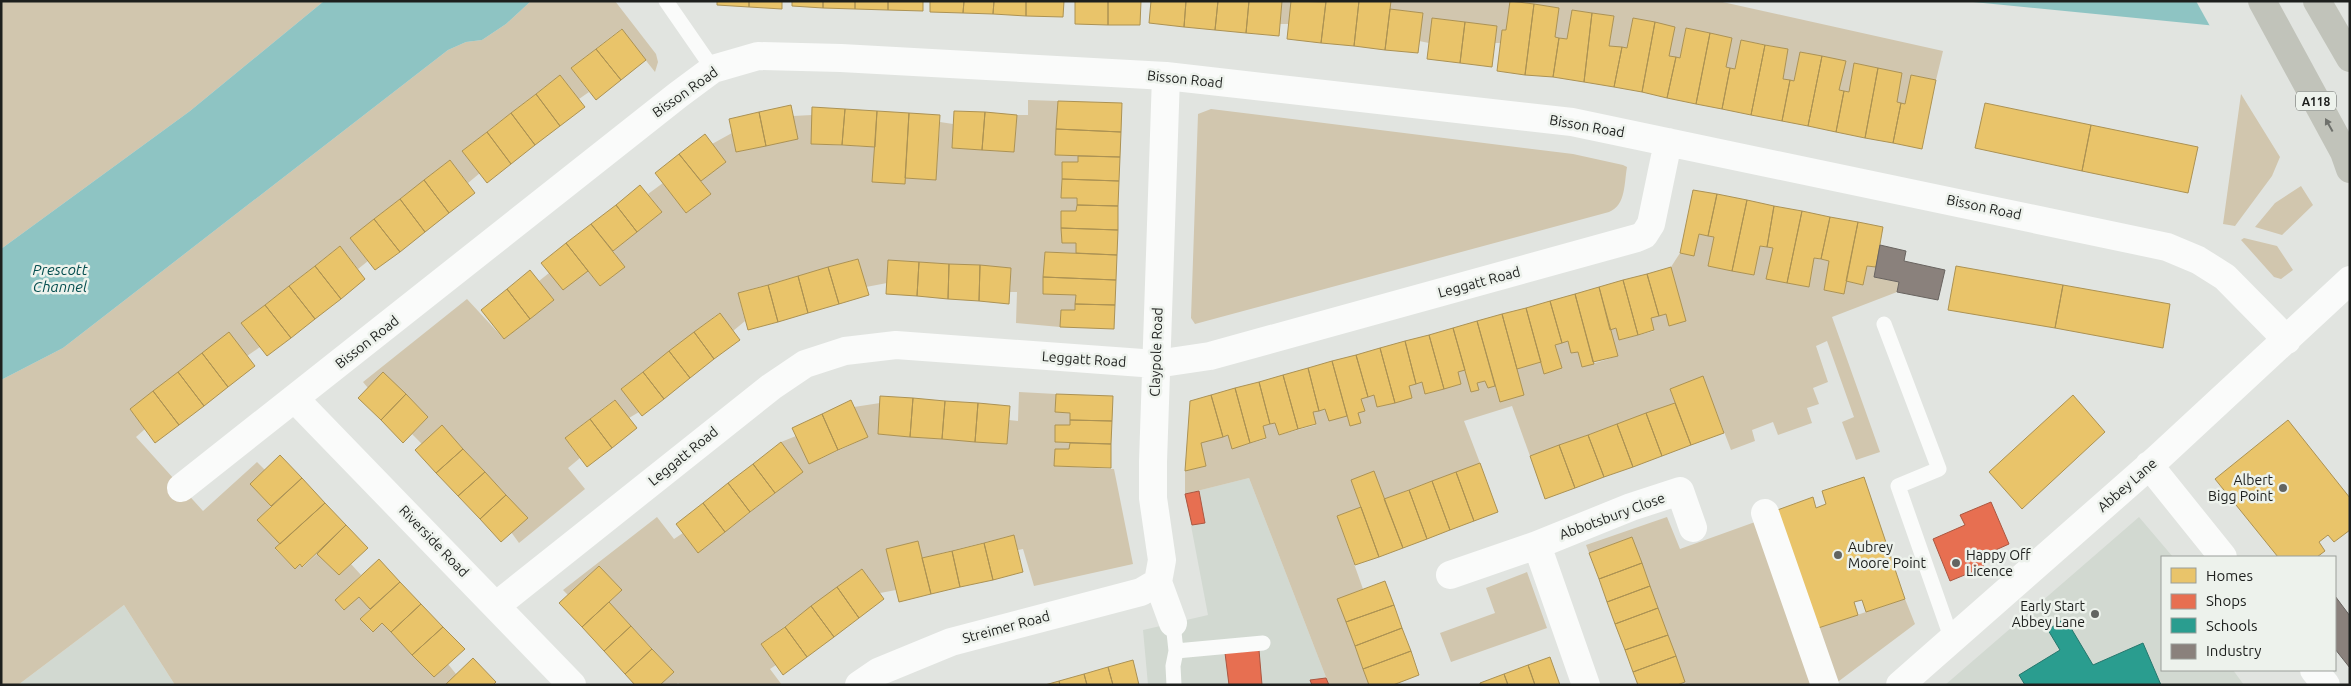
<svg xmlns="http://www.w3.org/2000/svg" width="2351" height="686" font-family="Ubuntu,sans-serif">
<rect width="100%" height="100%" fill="#e1e4e0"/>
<!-- built -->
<path fill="#d2d9d1" d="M1249,478L1329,685H1148L1143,630L1208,615L1185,494Z
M2139,517L2173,557H2162V670H2233L2244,685H1945Z
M124,605L175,685H18Z"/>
<!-- green -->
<path fill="#d1c6ae" d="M1,1H324L190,111L1,249Z
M531,1H615L656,54L658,62L655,72L621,29L571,68L589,92L579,99L560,75L462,151L480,173L468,183L450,160L350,238L368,261L358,269L340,246L242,323L260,347L247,356L229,333L130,409L145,429L136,437L203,511L257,462L265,470L250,484L271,506L258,520L280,544L275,549L295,569L300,564L303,567L317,554L339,575L351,564L361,575L335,600L343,610L359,597L370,609L360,619L372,632L382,623L434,677L448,664L456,674L445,685H175L124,605L18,685H1V380L63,348L448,50L466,42L482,40L506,24Z
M1282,1H1291L1289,24H1280Z
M1391,1H1510L1506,30H1502L1500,43H1495L1497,26L1432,18L1429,43L1419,41L1423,13L1390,9Z
M1514,1H1718L1943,51L1936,80L1911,75L1905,104L1897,102L1902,73L1854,63L1849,92L1839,90L1845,61L1800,52L1794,81L1783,79L1788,49L1741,40L1735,69L1726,67L1731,38L1686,28L1680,58L1669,56L1655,22L1633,18L1627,48L1609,46L1614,16L1572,10L1567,39L1555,37L1558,8Z
M2241,94L2280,157L2272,176L2235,226L2223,224Z
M1028,100L1058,101L1055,155L1078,156V162H1062L1061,198H1077L1076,211H1061L1062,243H1076V253L1045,252L1043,293L1076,295L1075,310H1061L1060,327L1016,323L1017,292H1010L1011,268L888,260L887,283L866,287L857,259L738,293L745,321L733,331L719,313L622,388L639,412L629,418L614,400L565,438L580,458L568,468L585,489L519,543L511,532L527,518L442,426L422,444L412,434L428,417L406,394L368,388L363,382L467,299L504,339L554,300L539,281L549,273L588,271L600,286L624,267L613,251L662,212L648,194L663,183L686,213L711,194L701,181L726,162L712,144L732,133L736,152L798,139L793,116L812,115V144L875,147L905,178L936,180L940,122L953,124L952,148L1014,152L1017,115H1028Z
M1211,109L1573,154L1623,165L1627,167C1624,184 1626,205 1609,212L1195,324L1191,318L1198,114Z
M2301,186L2313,205L2282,235L2255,227L2275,203Z
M1699,234L1714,237L1708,266L1754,275L1760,246L1773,248L1767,279L1809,287L1814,258L1829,261L1824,290L1844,294L1846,281L1863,285L1867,266L1876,267L1874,277L1899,282L1897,292L1832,317L1880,452L1856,460L1842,422L1854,417L1827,341L1816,346L1828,382L1813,388L1819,404L1807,408L1812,423L1778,435L1773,422L1752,430L1755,441L1731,450L1703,377L1670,389L1675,403L1530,456L1512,406L1464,421L1480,463L1384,499L1374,472L1351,480L1361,507L1337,516L1363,589L1338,599L1369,685H1329L1249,478L1185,494V471L1206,466L1201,443L1228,435L1232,448L1266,439L1263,426L1275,423L1279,435L1316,425L1313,412L1325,409L1347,416L1350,426L1361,423L1358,413L1365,411L1361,399L1374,395L1378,407L1412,398L1409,386L1422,382L1426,394L1461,384L1458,372L1465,370L1471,392L1479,390L1477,383L1485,381L1488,388L1495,386L1500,402L1517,369L1541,362L1544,374L1562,368L1555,345L1568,341L1571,353L1578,352L1582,367L1618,356L1610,330L1616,328L1620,340L1654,331L1651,318L1666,314L1669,326L1686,321L1671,267L1680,253L1694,255Z
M2244,238L2277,246L2293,270L2281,279L2274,277L2241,240Z
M1019,392L1056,394L1055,412L1070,413V425H1055V442L1070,443L1069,449H1055L1054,466L1114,469L1133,564L1034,586L1023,549L1018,550L1014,535L922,558L918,541L886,549L896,590L880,593L862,569L761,644L776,665L770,669L782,685H680L678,683L676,685H660L674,672L609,602L622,590L599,566L568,595L563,590L657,517L674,539L683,533L698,553L802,472L781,442L796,436L809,464L868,437L854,407L880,403L878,434L1007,444L1009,420L1018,421Z
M1667,517L1680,549L1755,522L1814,685H1686L1632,537L1589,553L1586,545Z
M1527,572L1547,628L1451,662L1440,633L1495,613L1486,588Z
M1905,599L1915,624L1835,684L1812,630Z"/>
<!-- water -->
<path fill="#8ec4c3" d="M324,1H531L506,24L482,40L466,42L448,50L63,348L1,380V249L190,111Z
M1963,1H2350V39Z"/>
<!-- pier -->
<path fill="#e1e4e0" d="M2196,1H2350V40L2211,28Z"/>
<!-- homes -->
<path fill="#e9c46a" stroke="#ac9253" d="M717,1H749V7L717,5Z
M749,1H782V9L749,7Z
M792,1H823V8L792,6Z
M823,1H855V9L823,8Z
M855,1H888V10L855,9Z
M888,1H923V11L888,10Z
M930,1H964L963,13L930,12Z
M964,1H994L993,14L963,13Z
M994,1H1026V16L993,14Z
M1026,1H1064L1063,17L1026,16Z
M1075,1H1108V25L1075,24Z
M1108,1H1141L1140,25H1108Z
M1151,1H1186L1184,27L1149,23Z
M1186,1H1218L1215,30L1184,27Z
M1218,1H1249L1246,33L1215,30Z
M1249,1H1282L1279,36L1246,33Z
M1291,1L1326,2L1321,43L1287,39Z
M1359,1H1391L1385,50L1354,46Z
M1359,1L1354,46L1321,43L1326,1Z
M1510,1L1534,4L1525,75L1497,71L1502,30H1506Z
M1534,4L1559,8L1555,37L1559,38L1553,77L1525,75Z
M1390,9L1423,13L1418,53L1385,50Z
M1572,10L1592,13L1584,82L1553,77L1559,38L1567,39Z
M1592,13L1614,16L1609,46L1622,47L1614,87L1584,82Z
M1432,18L1465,22L1460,63L1427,59Z
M1633,18L1655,22L1642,92L1614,87L1622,47L1627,48Z
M1465,22L1497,26L1492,67L1460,63Z
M1655,22L1675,27L1669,56L1676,57L1667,98L1642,92Z
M1686,28L1710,33L1696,104L1667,98L1676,57L1680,58Z
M622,29L646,60L621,80L596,49Z
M1710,33L1732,38L1726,67L1730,68L1722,109L1696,104Z
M1741,40L1765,45L1751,115L1722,109L1730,68L1735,69Z
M1765,45L1788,49L1783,79L1790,80L1782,121L1751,115Z
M596,49L621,80L596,100L571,68Z
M1800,52L1822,56L1808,126L1782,121L1790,80L1794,81Z
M1822,56L1846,61L1839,90L1844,91L1836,132L1808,126Z
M1854,63L1878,68L1865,138L1836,132L1844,91L1849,92Z
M1878,68L1902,73L1897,102L1901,103L1893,143L1865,138Z
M560,75L585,107L560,126L536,94Z
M1911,75L1936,80L1922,149L1893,143L1901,103L1905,104Z
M536,94L560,126L535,145L511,113Z
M1058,101L1122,103L1121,132L1056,129Z
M1985,103L2091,125L2082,171L1975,148Z
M791,105L798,139L766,146L759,112Z
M812,107L845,109L842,145L811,144Z
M845,109L877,111L875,147L842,145Z
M877,111L909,113L905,184L872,182Z
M954,111L985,112L982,150L952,148Z
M759,112L766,146L736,152L729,119Z
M985,112L1017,115L1014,152L982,150Z
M511,113L535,145L511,164L487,132Z
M909,113L940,115L936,180L905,178Z
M2091,125L2198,147L2188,193L2082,171Z
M1056,129L1121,132L1120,157L1055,155Z
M487,132L511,164L487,183L462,151Z
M705,134L726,162L701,181L679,154Z
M679,154L711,194L686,213L655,173Z
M1078,156L1120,157L1119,181L1062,179V162H1078Z
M450,160L475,193L449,213L424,180Z
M1062,179L1119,181L1118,206L1077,205V198H1061Z
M424,180L449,213L425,232L400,199Z
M640,185L662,212L637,232L616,205Z
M1693,190L1717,194L1708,236L1699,234L1694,256L1680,253Z
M1717,194L1747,200L1732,271L1708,266L1714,237L1708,236Z
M400,199L425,232L400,252L374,219Z
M1747,200L1774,206L1767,247L1760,246L1754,275L1732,271Z
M616,205L637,232L613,251L591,224Z
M1077,205L1118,206V230L1061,228V211H1076Z
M1774,206L1802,211L1787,283L1766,279L1773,248L1767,247Z
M1802,211L1830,217L1821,259L1814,258L1809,287L1787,283Z
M1830,217L1858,222L1844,294L1824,290L1829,261L1821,259Z
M374,219L400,252L375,270L350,238Z
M1858,222L1883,227L1876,267L1867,266L1863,285L1846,281Z
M591,224L625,267L600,286L566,243Z
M1061,228L1118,230L1117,255L1076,253V243H1062Z
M566,243L588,271L563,290L541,263Z
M340,246L365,279L341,299L315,266Z
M1045,252L1117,255L1116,280L1043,277Z
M858,259L869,295L839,304L828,267Z
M888,260L919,262L917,296L886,294Z
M919,262L949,264L948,299L917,296Z
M949,264L980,265L979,301L948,299Z
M980,265L1011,268L1009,304L979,301Z
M315,266L341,299L315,319L289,286Z
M1956,266L2063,285L2055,328L1948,310Z
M828,267L839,304L808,313L798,276Z
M1671,267L1686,321L1669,326L1666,314L1659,316L1647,274Z
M530,270L554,300L530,319L507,289Z
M1647,274L1659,316L1651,318L1654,330L1638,335L1623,280Z
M798,276L808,313L778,322L768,285Z
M1043,277L1116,280L1115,305L1075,304L1076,295L1043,294Z
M1623,280L1638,335L1619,340L1616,328L1610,330L1599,287Z
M768,285L778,322L748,330L738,293Z
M2063,285L2170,304L2163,348L2055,328Z
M289,286L315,319L291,338L265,305Z
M1599,287L1618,356L1593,362L1575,294Z
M507,289L530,319L504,339L481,310Z
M1575,294L1594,364L1582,367L1578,352L1571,353L1568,341L1562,343L1550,301Z
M1550,301L1562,343L1555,345L1562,368L1544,374L1526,308Z
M1075,304L1115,305L1114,329L1060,327L1061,310H1075Z
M265,305L291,338L267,356L241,323Z
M1526,308L1541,362L1517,369L1502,314Z
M720,313L740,340L714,359L694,332Z
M1502,314L1524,395L1500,402L1477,321Z
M1477,321L1495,386L1488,388L1485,381L1477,383L1479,390L1471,392L1453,328Z
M1453,328L1465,370L1458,372L1461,384L1444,389L1429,335Z
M229,332L255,366L228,387L202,353Z
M694,332L714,359L690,378L669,351Z
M1429,335L1444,389L1425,394L1422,382L1416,384L1405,341Z
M1405,341L1416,384L1409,386L1412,398L1395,403L1380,348Z
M1380,348L1395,403L1377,407L1374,395L1368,397L1356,355Z
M669,351L690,378L664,399L643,372Z
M202,353L228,387L204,406L178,372Z
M1356,355L1368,397L1361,399L1365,411L1358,413L1361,423L1350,426L1332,361Z
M1332,361L1347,416L1329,421L1325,409L1319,411L1308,368Z
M1308,368L1319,411L1313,412L1316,424L1298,429L1283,375Z
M178,372L204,406L179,425L153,391Z
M383,372L406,394L381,420L358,398Z
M643,372L664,399L642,416L621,389Z
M1283,375L1298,429L1279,435L1275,423L1270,424L1259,382Z
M1703,376L1724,433L1691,445L1670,389Z
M1259,382L1270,424L1263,426L1266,438L1250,443L1235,388Z
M1235,388L1250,443L1232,449L1228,435L1223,437L1211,395Z
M153,391L179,425L155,443L130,409Z
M406,394L428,417L403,443L381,420Z
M1056,394L1113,396L1112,421L1070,420V413L1055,412Z
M1211,395L1223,437L1201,443L1206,466L1185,471L1190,401Z
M2073,395L2105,432L2022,509L1989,472Z
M880,396L913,398L910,437L878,434Z
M913,398L945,401L942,439L910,437Z
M615,400L637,428L612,448L590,419Z
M851,400L868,437L838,450L822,414Z
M945,401L978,403L975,442L942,439Z
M978,403L1010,406L1007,444L975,442Z
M1675,403L1691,445L1662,456L1646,413Z
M1646,413L1662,456L1633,467L1617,424Z
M822,414L838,450L809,464L792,428Z
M590,419L612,448L587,467L565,438Z
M1070,420L1112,421L1111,444L1055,442V425H1070Z
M2288,420L2350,498V530L2334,542L2328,535L2319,542L2325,551L2317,557H2278L2215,479Z
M1617,424L1633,467L1604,477L1588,435Z
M442,425L463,449L436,473L415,450Z
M1588,435L1604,477L1575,488L1559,445Z
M781,442L803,472L775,493L753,464Z
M1070,443L1111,444V468L1054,466L1055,449H1069Z
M1559,445L1575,488L1545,499L1530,456Z
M463,449L485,472L458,496L436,473Z
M280,455L302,478L271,506L250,484Z
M1480,463L1498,512L1474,521L1456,472Z
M753,464L775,493L750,512L728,483Z
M1374,471L1403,548L1379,557L1351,480Z
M485,472L506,495L480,519L458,496Z
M1456,472L1474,521L1450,530L1432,481Z
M1864,477L1905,599L1866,612L1862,600L1854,602L1858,615L1812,630L1772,512L1813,497L1816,508L1826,504L1822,491Z
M302,478L325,503L280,544L257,520Z
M1432,481L1450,530L1427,539L1409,490Z
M728,483L750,512L725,532L703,503Z
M1409,490L1427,539L1403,548L1384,499Z
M506,495L528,518L501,542L480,519Z
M325,503L346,525L302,567L300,564L295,569L275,548Z
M703,503L725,532L698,553L676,524Z
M1361,507L1379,557L1355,565L1337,516Z
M346,525L368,548L339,575L317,554Z
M1014,535L1023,572L993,580L984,543Z
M1632,537L1642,563L1599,579L1589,553Z
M918,541L931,594L899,602L886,549Z
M984,543L993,580L960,587L952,551Z
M952,551L960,587L931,594L922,558Z
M379,559L400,582L370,609L359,597L344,610L335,600Z
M1642,563L1650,586L1607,602L1599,579Z
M599,566L622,590L582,627L559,603Z
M862,569L884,599L859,618L837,587Z
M1385,581L1394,605L1346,622L1337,599Z
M400,582L421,604L391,632L382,623L373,632L360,619Z
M1650,586L1658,608L1615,624L1607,602Z
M837,587L859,618L834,637L811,606Z
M609,602L631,626L604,651L582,627Z
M421,604L443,627L412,655L391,632Z
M1394,605L1402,628L1355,646L1346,622Z
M811,606L834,637L807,657L785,627Z
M1658,608L1668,635L1625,650L1615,624Z
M631,626L652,649L625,674L604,651Z
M443,627L465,649L434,677L412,655Z
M785,627L807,657L783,675L761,644Z
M1402,628L1411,651L1363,669L1355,646Z
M1668,635L1676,656L1633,672L1625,650Z
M652,649L674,672L660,685H635L625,674Z
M1411,651L1419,675L1393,685H1369L1363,669Z
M1676,656L1685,682L1677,685H1638L1633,672Z
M1550,657L1560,685H1535L1528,665Z
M473,658L496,682L493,685H445Z
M1133,660L1139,685H1113L1108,667Z
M1528,665L1535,685H1508L1504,674Z
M1108,667L1113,685H1087L1084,674Z
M1084,674L1087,685H1060L1059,681Z
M1504,674L1508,685H1480V683Z
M1059,681L1060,685H1045Z"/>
<!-- shops -->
<path fill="#e76f51" stroke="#aa5741" d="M1199,491L1205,523L1192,525L1185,494Z
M1991,502L2009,544L1980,557L1984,567L1950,581L1933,539L1965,525L1960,515Z
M1259,650L1262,685H1229L1225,653Z
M1326,678L1329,685H1312L1310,680Z"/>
<!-- schools -->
<path fill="#2a9d8f" stroke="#26776d" d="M2065,618L2093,665L2143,643L2161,685H2025L2019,675L2060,650L2048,630Z"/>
<!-- industry -->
<path fill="#8a817c" stroke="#696460" d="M1880,245L1906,251L1904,261L1945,270L1938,300L1897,292L1899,282L1874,277Z
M2335,596L2350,616V668L2335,649Z"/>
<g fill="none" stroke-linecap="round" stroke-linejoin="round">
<!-- lane -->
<path stroke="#fafbfa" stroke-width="15" d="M666,1L713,69
M1884,324L1939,469L1898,486L1952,640
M1173,623L1176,651L1173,666L1174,685
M1176,651L1263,643"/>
<!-- street -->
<path stroke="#fafbfa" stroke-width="28" d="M1166,76L1153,462V498L1162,560L1158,582L1173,623
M295,399L572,685
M2149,465L2223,557
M181,488L678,95L713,69L758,56L841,58L1166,76L1572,122L2167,247L2198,260L2225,277L2287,340
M1765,513L1825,685
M1537,545L1586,685
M1450,575L1537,545L1631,507L1680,491L1693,528
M497,605L771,387L805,364L845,351L896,345L1156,364L1210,356L1637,238L1644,235L1651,224L1668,142
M2314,670L2326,685
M859,685L878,672L951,642L1141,592L1158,582
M1900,685L2158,458L2350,280"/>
<!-- primary -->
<path stroke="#c1c3ba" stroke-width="28" d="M2262,1L2344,152L2350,169
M2317,1L2350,58"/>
</g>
<!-- one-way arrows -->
<defs><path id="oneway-solid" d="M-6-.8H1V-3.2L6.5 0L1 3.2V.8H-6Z" transform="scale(1.25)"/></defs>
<use fill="#6f716c" href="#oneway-solid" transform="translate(2329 125) rotate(-119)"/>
<!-- markers -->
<g fill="#626461" stroke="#edf2ec" stroke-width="2">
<circle cx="2283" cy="488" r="5"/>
<circle cx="1838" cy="555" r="5"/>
<circle cx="1956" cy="563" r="5"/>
<circle cx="2095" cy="614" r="5"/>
</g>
<g text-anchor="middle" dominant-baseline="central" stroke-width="5" stroke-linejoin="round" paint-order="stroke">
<!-- shield labels -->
<rect fill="#edf2ec" stroke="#5b5e5b" stroke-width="1" x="2296" y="91.5" width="40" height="19" rx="4"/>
<g font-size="12" font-weight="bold" fill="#1d1f1d">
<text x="2316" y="101">A118</text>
</g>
<!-- street labels -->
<g font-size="14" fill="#1d1f1d" stroke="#edf2ec">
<text transform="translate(1185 79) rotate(6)">Bisson Road</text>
<text transform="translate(685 92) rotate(-35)">Bisson Road</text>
<text transform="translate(1587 126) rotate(10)">Bisson Road</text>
<text transform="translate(1984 207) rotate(12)">Bisson Road</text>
<text transform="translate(1479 282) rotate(-15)">Leggatt Road</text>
<text transform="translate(367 342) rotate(-38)">Bisson Road</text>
<text transform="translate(1156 352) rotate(-88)">Claypole Road</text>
<text transform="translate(1084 359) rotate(4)">Leggatt Road</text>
<text transform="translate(683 456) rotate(-39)">Leggatt Road</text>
<text transform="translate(2127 485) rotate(-41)">Abbey Lane</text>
<text transform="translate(1612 516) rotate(-20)">Abbotsbury Close</text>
<text transform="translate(434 541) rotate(46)">Riverside Road</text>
<text transform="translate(1006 627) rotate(-15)">Streimer Road</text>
</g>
<!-- poi labels -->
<g font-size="14" fill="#1d1f1d" stroke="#edf2ec" text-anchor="end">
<text x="2273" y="480">Albert<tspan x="2273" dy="16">Bigg Point</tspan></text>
<text x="1848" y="547" text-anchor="start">Aubrey<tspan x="1848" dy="16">Moore Point</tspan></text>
<text x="1966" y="555" text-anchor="start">Happy Off<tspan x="1966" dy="16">Licence</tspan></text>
<text x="2085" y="606">Early Start<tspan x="2085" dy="16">Abbey Lane</tspan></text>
</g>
<!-- water labels -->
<g font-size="15" font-style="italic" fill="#054e4f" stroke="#edf2ec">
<text x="60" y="269">Prescott<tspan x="60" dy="17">Channel</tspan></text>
</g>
</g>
<!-- border -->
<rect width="2351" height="686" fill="none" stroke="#1d1f1d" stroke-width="5"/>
<!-- legend -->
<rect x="2161" y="556" width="175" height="115" fill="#edf2ec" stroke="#9a9e99"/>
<rect x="2171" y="568" width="25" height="15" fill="#e9c46a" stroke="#9a9e99"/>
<text x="2206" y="581" font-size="15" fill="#1d1f1d">Homes</text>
<rect x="2171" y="594" width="25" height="15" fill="#e76f51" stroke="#9a9e99"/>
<text x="2206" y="606" font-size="15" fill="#1d1f1d">Shops</text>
<rect x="2171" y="618" width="25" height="15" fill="#2a9d8f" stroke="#9a9e99"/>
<text x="2206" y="631" font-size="15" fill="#1d1f1d">Schools</text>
<rect x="2171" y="644" width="25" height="15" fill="#8a817c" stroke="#9a9e99"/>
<text x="2206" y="656" font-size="15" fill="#1d1f1d">Industry</text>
</svg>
